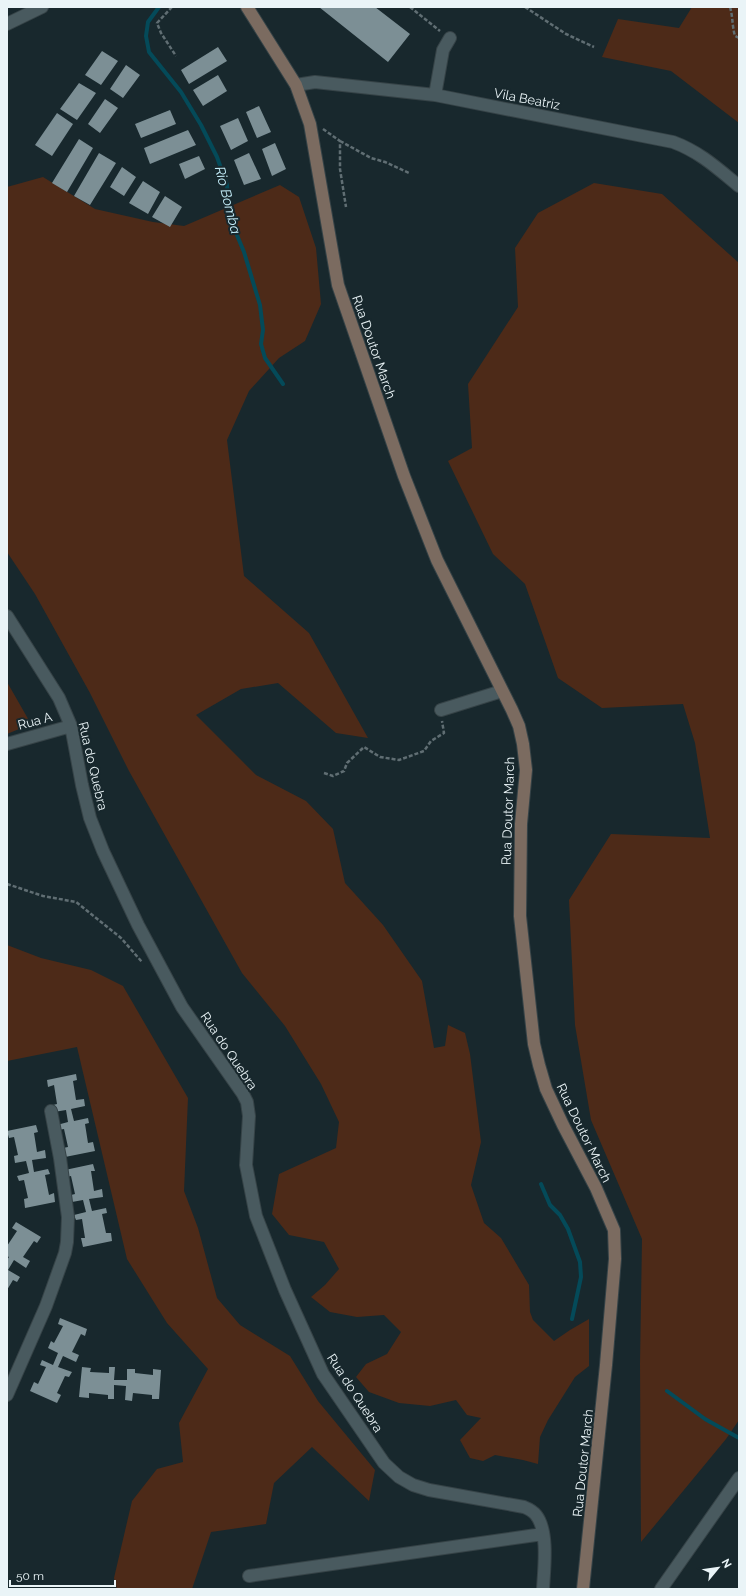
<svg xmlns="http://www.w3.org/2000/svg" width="746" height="1596" font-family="Raleway,sans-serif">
<rect width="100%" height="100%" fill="#18282d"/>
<!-- green -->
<path fill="#4d2a18" d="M692,7H739V123L671,71L602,57L618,19L679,28Z
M43,177L95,209L153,222L184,226L280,185L299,197L316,248L321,304L305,341L279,358L249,391L227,440L244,576L309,633L368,738L336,733L278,683L241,689L196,715L256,775L306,801L333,829L345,883L383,925L422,981L434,1048L445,1046L448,1025L465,1033L470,1054L481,1142L471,1185L484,1223L501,1238L529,1285L530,1312L533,1320L554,1341L570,1330L589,1319V1366L575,1377L548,1420L540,1437L538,1464L523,1460L495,1455L483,1461L470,1458L460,1440L481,1418L467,1415L456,1400L430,1406L399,1403L369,1392L356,1377L366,1364L387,1354L401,1332L384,1315L357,1317L330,1312L311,1297L325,1285L339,1269L324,1242L289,1235L272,1214L279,1174L336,1148L339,1122L321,1084L285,1026L242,973L129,771L90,693L35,594L7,552V187Z
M594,183L662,194L739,263V1420L726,1439L641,1542L640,1364L642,1239L591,1120L575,1025L569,900L611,834L710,838L695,743L683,704L602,708L558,678L525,584L493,554L448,461L472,448L468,384L518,307L515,248L538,213Z
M7,682L31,724L7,734Z
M7,945L41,958L91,970L123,986L188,1098L184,1191L198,1228L217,1298L240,1325L290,1356L318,1401L375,1470L369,1501L312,1447L274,1483L266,1524L211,1532L192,1589H117L114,1578L132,1501L157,1469L183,1462L179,1423L208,1369L167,1323L127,1259L77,1047L7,1061Z"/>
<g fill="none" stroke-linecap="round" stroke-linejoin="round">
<!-- stream -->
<path stroke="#044a59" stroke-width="4" d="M159,7L148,22L146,36L149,52L181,92L201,125L217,157L227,185L228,201L234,228L244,252L260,305L263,330L261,344L265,358L283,384
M541,1184L550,1205L560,1215L568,1229L580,1262L581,1277L572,1319
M667,1391L705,1419L739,1438"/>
</g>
<!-- building -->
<path fill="#7c8f95" d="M319,7H375L410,34L388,62Z
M218,47L227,61L189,84L181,70Z
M102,51L118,61L101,85L85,75Z
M126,65L140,75L123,98L110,89Z
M218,75L227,91L203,106L193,90Z
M79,83L96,93L77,120L60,109Z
M105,99L118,108L100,133L88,124Z
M259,106L271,132L257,138L246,112Z
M170,110L176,124L141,138L135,124Z
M57,113L73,124L52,156L35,145Z
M238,118L248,141L231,150L220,126Z
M188,130L196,145L150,164L144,148Z
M79,139L93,148L67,192L52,183Z
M275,143L286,169L272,176L262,149Z
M99,153L116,163L90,205L74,196Z
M249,153L261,179L244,185L234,160Z
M199,156L205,169L185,179L179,164Z
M122,167L136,177L124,196L110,187Z
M143,181L160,192L148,214L129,203Z
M165,196L182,207L170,227L152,217Z
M76,1074L77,1080L73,1081L76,1100L84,1099L85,1106L71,1109L74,1121L88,1118L89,1123L85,1124L88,1143L93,1142L95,1151L65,1157L63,1148L68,1147L64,1129L58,1130L57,1125L68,1122L66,1110L54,1112L53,1105L57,1104L54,1085L48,1087L47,1080Z
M36,1125L38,1132L34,1133L37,1152L45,1150L46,1158L32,1160L34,1172L48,1169L50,1174L45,1175L49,1195L54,1193L55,1202L25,1208L24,1199L28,1198L24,1180L19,1181L17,1176L29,1173L26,1161L15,1163L14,1156L18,1155L14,1137L9,1138L7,1131Z
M93,1164L95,1171H91L94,1191L102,1189L103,1197L89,1199L92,1211L106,1208L107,1213L102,1214L106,1233H111L112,1241L83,1247L81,1238H85L82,1219L76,1220L74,1215L86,1212L83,1200L72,1202L71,1195L75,1194L71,1176L66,1177L65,1170Z
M16,1222L41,1237L37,1243L34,1241L23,1257L30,1261L26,1268L14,1260L8,1270L20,1277L17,1282L13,1280L7,1290V1260L9,1257L7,1256V1246L17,1231L12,1228Z
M60,1318L87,1329L85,1336L81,1334L72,1352L79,1355L76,1362L63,1356L58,1367L72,1372L69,1377L65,1376L57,1393L61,1395L57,1403L30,1391L34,1382L38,1384L46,1367L40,1365L42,1360L53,1365L58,1353L48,1348L51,1341L54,1343L63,1326L58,1324Z
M82,1367L91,1368L90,1372L109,1373V1367H115L114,1380H127V1369H135V1373L153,1375V1369L161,1370L159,1399H152V1395L133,1393L132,1401L125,1400L126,1386L114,1385V1399H108V1395L89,1393V1398L79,1397Z"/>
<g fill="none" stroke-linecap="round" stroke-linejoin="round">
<!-- street casing -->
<g stroke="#364347" stroke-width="14">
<path id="street" d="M7,24L42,7
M296,85L315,82L435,95L673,142C700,152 717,168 739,186
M435,95L443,50L450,38
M7,616L59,698L71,726L82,785L90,818L103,851L138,925L182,1007L243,1094L247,1102L249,1116L246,1165L256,1216L285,1290L323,1374L384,1463L399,1477L413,1485L429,1490L524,1507C529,1509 533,1511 536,1515C549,1531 544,1570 543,1589
M441,710L502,691
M7,744L71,726
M7,1395L46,1306L65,1253L67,1242L68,1217L60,1158L51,1111
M249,1576L543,1534
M661,1589L739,1478"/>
</g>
<!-- secondary casing -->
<g stroke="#364347" stroke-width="14">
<path id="secondary" d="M247,7L296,85L310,124L338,285L404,476L437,560L512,710L519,726L523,744L526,770L521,824L520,916L534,1044L539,1065L546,1089L563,1125L596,1188L614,1230L615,1259L606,1365L583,1589"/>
</g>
<!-- path -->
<path stroke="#606e73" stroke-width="2.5" stroke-dasharray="4 2" stroke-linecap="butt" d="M172,7L157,23L161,33L176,56
M410,7L440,31
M525,7L566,34L594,47
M730,7C733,17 732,26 735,36L739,38
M323,129L340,141V169L346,207
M340,141L371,158L385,162L409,173
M324,773L333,776L344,771L347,763L364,747L380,757L399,760L424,751L431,741L444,733L442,721
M7,884L43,896L76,902L121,938L142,962"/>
<!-- street -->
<use href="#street" stroke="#495a5f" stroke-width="12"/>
<!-- secondary -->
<use href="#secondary" stroke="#7b6b60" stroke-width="12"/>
</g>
<g text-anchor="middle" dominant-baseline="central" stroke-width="4" stroke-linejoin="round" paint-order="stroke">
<!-- street labels -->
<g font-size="13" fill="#eaf4f7" stroke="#18282d">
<text transform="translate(527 99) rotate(11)">Vila Beatriz</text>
<text transform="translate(374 347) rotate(71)">Rua Doutor March</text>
<text transform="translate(35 721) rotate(-15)">Rua A</text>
<text transform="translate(93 766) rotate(77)">Rua do Quebra</text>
<text transform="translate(508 811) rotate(-88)">Rua Doutor March</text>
<text transform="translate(229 1051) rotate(56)">Rua do Quebra</text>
<text transform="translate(584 1133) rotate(64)">Rua Doutor March</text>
<text transform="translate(355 1393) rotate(57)">Rua do Quebra</text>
<text transform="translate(583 1463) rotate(-84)">Rua Doutor March</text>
</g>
<!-- water labels -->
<g font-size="14" font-style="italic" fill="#c3ecf8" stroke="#18282d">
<text transform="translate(228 200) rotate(76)">Rio Bomba</text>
</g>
</g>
<!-- border -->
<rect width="746" height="1596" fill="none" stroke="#eaf4f7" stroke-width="16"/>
<!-- north arrow -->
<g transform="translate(718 1568) rotate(61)" stroke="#18282d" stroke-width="3" paint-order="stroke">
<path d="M0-3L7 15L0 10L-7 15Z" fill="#eaf4f7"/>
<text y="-6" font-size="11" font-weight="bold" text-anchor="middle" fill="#eaf4f7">N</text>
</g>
<!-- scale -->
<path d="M10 1580v6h105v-6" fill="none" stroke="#eaf4f7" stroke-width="2"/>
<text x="16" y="1580" font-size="12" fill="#eaf4f7" stroke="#18282d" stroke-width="3" paint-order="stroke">50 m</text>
</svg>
